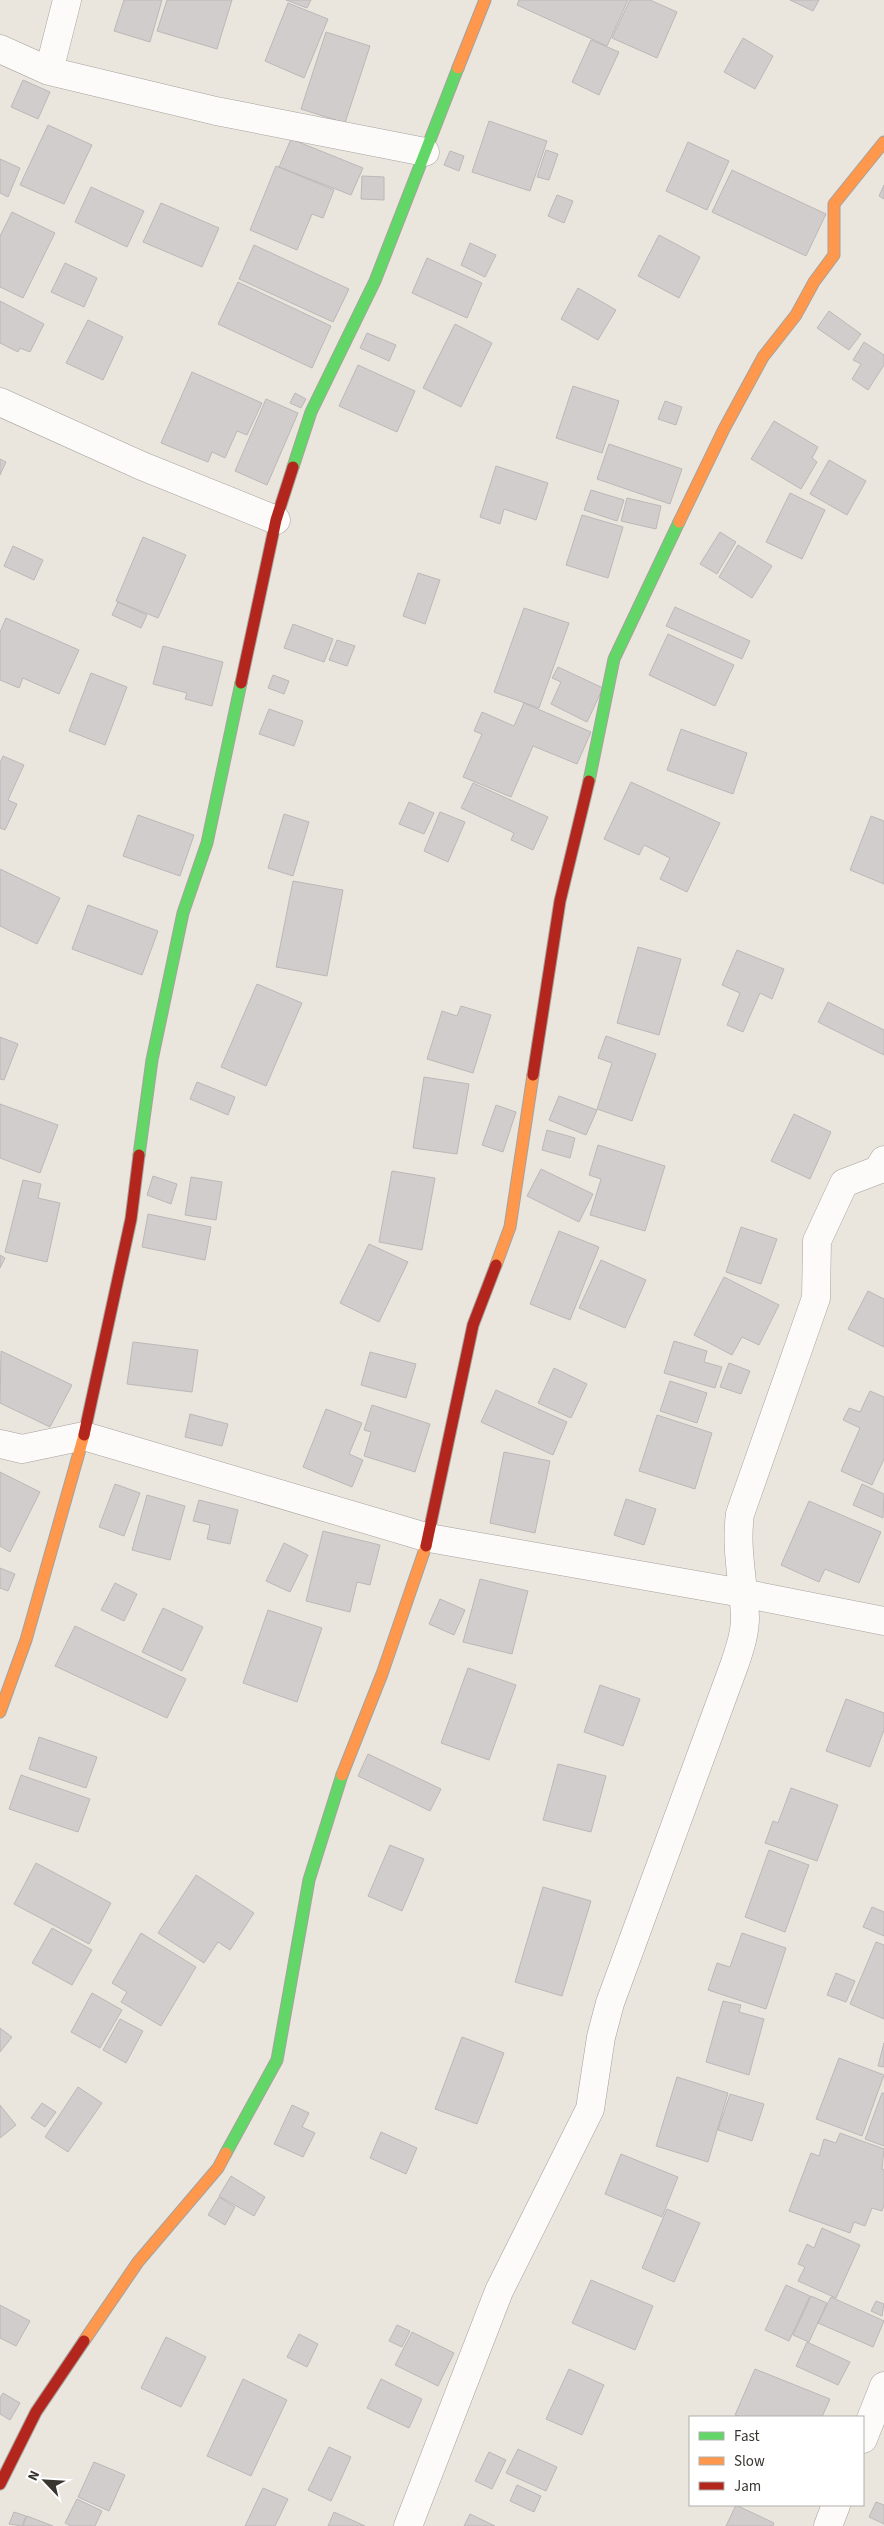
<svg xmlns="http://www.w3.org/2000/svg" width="884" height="2526" font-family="'Source Sans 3',sans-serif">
<rect width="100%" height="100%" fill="#eae5dd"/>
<!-- building -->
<path fill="#d1cdcc" stroke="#bcb8b8" d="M124,0H162L150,42L114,31Z
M167,0H232L217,49L157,31Z
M286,0H311L307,8Z
M519,0H628L607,46L517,5Z
M630,0H650L677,12L657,58L612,38Z
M790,0H819L813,11Z
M288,3L328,19L304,78L265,61Z
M326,32L370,46L345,123L301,109Z
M743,38L773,56L755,89L724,72Z
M591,40L619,52L599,95L572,82Z
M23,80L50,92L38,119L11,107Z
M489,121L547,141L530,191L472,172Z
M48,125L92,145L64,204L20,185Z
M291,139L363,168L351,195L279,167Z
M688,142L729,161L707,210L666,191Z
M546,150L558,154L549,180L537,177Z
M450,151L464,156L459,171L444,165Z
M0,159L20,168L8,197L0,193Z
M276,166L334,190L323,218L312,214L297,250L250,230Z
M732,170L826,214L806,256L712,212Z
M362,176L384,177V200L361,199Z
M884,185V199L879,196Z
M91,187L144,211L127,247L75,222Z
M557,195L573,201L564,223L548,216Z
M161,203L219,228L202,267L143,242Z
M12,212L55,233L23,298L0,287V236Z
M659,235L700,257L679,298L638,276Z
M470,243L496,255L485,277L461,265Z
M254,245L349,289L333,322L239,279Z
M427,258L482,283L467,318L412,293Z
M65,263L97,278L84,307L51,292Z
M238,282L331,326L312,368L218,324Z
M578,288L616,310L598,340L561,319Z
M0,301L44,324L30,352L20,348L18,352L0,343Z
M829,311L861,334L849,350L817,328Z
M88,320L123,337L103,380L66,363Z
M455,324L492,343L461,407L423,388Z
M367,333L396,345L389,361L360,348Z
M864,342L884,355V365L868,390L852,379L861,364L853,360Z
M358,365L415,391L397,432L339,406Z
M192,372L262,403L247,435L237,431L225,458L212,452L208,462L161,443Z
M573,386L619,401L602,453L556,438Z
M295,393L306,399L301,408L290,403Z
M266,399L298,413L267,485L235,471Z
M665,401L682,407L676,425L658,419Z
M774,421L818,447L812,458L817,462L801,489L751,459Z
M609,444L682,469L670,504L597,479Z
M0,459L6,462L0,475Z
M829,460L866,481L847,515L810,494Z
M496,466L548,483L536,520L504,509L500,524L480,517Z
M591,490L624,500L617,521L584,510Z
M790,493L825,510L802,559L766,542Z
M627,498L661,506L656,529L621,521Z
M582,515L623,527L608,578L566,565Z
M720,532L736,542L717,574L700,564Z
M143,537L186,555L158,618L116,601Z
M738,545L772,566L752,598L719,577Z
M13,546L43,560L34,580L4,566Z
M418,573L440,580L425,624L403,616Z
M118,602L147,615L141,628L112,615Z
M675,607L750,641L742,659L666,626Z
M524,608L569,623L539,708L494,692Z
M6,618L79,650L59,694L23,678L19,688L0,680V632Z
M293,624L333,639L324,662L284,648Z
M668,634L734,665L715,706L649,675Z
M337,640L355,646L347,666L329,660Z
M163,646L223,662L212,706L185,699L187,693L153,684Z
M558,667L603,688L587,722L551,704L561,682L552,678Z
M91,673L127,687L105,745L69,731Z
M273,675L289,681L284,694L268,688Z
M524,703L591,732L577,764L533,746L511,797L463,777L482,734L474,731L482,712L514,726Z
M269,709L303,721L294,746L259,734Z
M681,729L747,753L733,794L667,770Z
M3,756L24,765L8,800L17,804L5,830L0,828V763Z
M631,782L720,823L687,892L660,879L670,858L644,845L639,855L604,839Z
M473,783L548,817L533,850L511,840L514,833L461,808Z
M409,802L434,813L424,834L399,824Z
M440,812L465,822L448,862L424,851Z
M284,814L309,822L293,876L268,868Z
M138,815L194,835L180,876L123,856Z
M871,816L884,821V884L850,870Z
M0,869L60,898L37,944L0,926Z
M293,881L343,890L327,976L276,967Z
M88,905L158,931L142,975L72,949Z
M638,947L681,959L659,1035L617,1023Z
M737,950L784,969L772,999L760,993L743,1032L727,1025L740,993L722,985Z
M257,984L302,1003L266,1086L221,1067Z
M828,1002L884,1030V1055L818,1022Z
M461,1006L491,1015L473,1073L427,1059L442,1011L457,1016Z
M606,1036L656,1054L632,1121L597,1109L612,1063L598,1058Z
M0,1037L18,1044L4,1080L0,1079Z
M424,1077L469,1084L457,1154L413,1148Z
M197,1082L235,1097L228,1115L190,1099Z
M559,1096L597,1110L586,1135L549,1120Z
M0,1104L58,1125L40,1173L0,1158Z
M496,1105L516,1112L503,1152L482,1145Z
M794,1114L831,1132L810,1179L771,1161Z
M547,1130L575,1138L570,1158L542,1150Z
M598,1145L665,1166L645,1231L590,1215L601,1179L589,1175Z
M541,1169L593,1194L579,1222L527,1196Z
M392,1171L435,1178L422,1250L379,1242Z
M153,1176L177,1184L171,1204L147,1195Z
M191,1177L222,1182L216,1220L185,1215Z
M23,1180L41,1184L38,1198L60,1203L47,1262L5,1252Z
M148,1214L211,1227L205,1260L142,1247Z
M741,1227L777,1239L761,1284L726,1272Z
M559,1231L599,1247L570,1320L530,1304Z
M369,1244L408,1262L379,1322L340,1303Z
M0,1255L5,1258L0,1268Z
M601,1260L646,1280L625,1328L579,1308Z
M724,1277L779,1305L759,1345L742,1337L732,1355L694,1335Z
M868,1291L884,1299V1347L848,1329Z
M674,1341L707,1351L704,1362L722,1367L715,1388L664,1373Z
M133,1342L198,1350L192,1392L127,1384Z
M1,1351L72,1385L50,1427L0,1403Z
M370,1352L416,1364L406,1398L361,1385Z
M729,1363L750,1371L741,1394L720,1387Z
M554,1368L587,1384L571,1418L538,1403Z
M670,1381L707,1393L697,1423L660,1411Z
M496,1390L567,1422L553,1455L481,1422Z
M870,1391L884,1397V1459L872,1485L841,1471L860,1428L843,1420L849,1408L860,1412Z
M372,1405L430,1424L415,1472L364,1456L371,1432L364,1430Z
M326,1409L362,1423L349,1454L363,1460L352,1487L303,1467Z
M190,1414L228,1424L222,1446L185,1437Z
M657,1415L712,1433L695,1489L639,1471Z
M504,1452L550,1461L535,1533L490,1523Z
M0,1472L40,1492L10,1552L0,1546Z
M115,1484L140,1493L124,1536L99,1527Z
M862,1484L884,1494L883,1518L853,1505Z
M147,1495L185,1506L170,1560L132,1550Z
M626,1499L656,1509L644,1545L614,1535Z
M199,1500L238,1510L230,1544L207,1539L210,1525L193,1521Z
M809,1501L881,1532L859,1583L825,1569L819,1582L781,1565Z
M323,1531L380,1545L370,1585L357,1582L350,1612L306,1601Z
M284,1543L308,1555L290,1592L266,1581Z
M0,1568L15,1574L8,1591L0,1588Z
M480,1579L528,1591L512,1654L463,1642Z
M115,1583L137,1594L124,1621L101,1610Z
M440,1599L465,1610L454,1635L429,1624Z
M163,1608L203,1627L182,1671L142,1652Z
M268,1610L322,1628L297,1702L243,1683Z
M75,1626L186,1679L167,1718L55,1666Z
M468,1668L516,1685L489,1760L441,1743Z
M600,1685L640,1699L623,1746L584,1732Z
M846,1699L884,1713V1730L870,1767L826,1751Z
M39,1737L97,1757L86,1788L29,1769Z
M368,1754L441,1789L430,1811L358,1776Z
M558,1764L606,1776L591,1832L543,1820Z
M21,1775L90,1799L78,1832L9,1809Z
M791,1788L838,1805L817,1861L765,1843L773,1821L778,1823Z
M390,1845L424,1859L402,1911L368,1896Z
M769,1850L809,1865L785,1932L745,1917Z
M36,1863L111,1903L89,1944L14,1904Z
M196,1875L254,1913L230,1950L218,1942L204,1963L158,1933Z
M543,1887L591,1901L562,1996L515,1982Z
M872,1907L884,1912V1936L863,1927Z
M52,1928L92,1950L72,1985L32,1963Z
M141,1933L196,1967L161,2026L121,2002L127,1992L112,1983Z
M742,1933L786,1948L766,2009L708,1990L717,1963L730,1967Z
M876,1942L884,1945V2019L850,2004Z
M836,1973L855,1981L846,2002L827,1995Z
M92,1993L122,2010L100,2048L71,2032Z
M723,2001L741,2005L739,2012L764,2019L749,2075L706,2062Z
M120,2019L143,2031L126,2063L103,2050Z
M0,2028L12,2037L0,2052Z
M462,2037L504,2053L477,2124L435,2109Z
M884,2043V2067L878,2066Z
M839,2058L884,2075L862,2136L816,2119Z
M677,2077L728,2093L708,2162L656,2146Z
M78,2087L102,2103L68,2152L45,2137Z
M882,2093H884V2146L865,2139Z
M730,2094L764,2104L752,2141L718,2130Z
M42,2103L56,2112L45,2127L31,2118Z
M0,2105L16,2125L0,2138Z
M292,2105L309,2113L302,2127L315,2133L303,2157L274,2144Z
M381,2132L417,2148L406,2174L370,2158Z
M840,2133L884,2149L882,2169L884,2170V2205L882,2211L872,2208L865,2226L854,2222L850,2233L789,2211L811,2153L819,2156L824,2139L836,2143Z
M621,2154L678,2177L662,2217L605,2194Z
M231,2176L265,2197L254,2216L219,2196Z
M219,2197L235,2207L225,2225L208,2215Z
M667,2209L700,2223L674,2282L642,2268Z
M822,2228L860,2245L836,2298L798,2281L805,2267L798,2264L807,2244L814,2248Z
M591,2280L653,2306L635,2350L572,2323Z
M786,2285L810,2296L789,2341L765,2330Z
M811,2296L827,2303L809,2342L793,2335Z
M831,2297L884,2321L873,2347L818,2323Z
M876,2301L884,2304L882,2316L871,2311Z
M0,2305L30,2321L16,2346L0,2338Z
M397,2325L410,2331L402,2347L389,2341Z
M412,2332L454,2353L438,2386L395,2365Z
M299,2334L318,2344L307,2367L287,2357Z
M166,2337L206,2357L181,2407L141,2388Z
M807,2342L850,2362L838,2385L796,2366Z
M569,2369L604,2385L582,2435L546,2419Z
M755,2369L830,2399L822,2417H742L735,2415Z
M243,2379L287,2400L251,2476L207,2456Z
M381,2379L422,2399L409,2428L367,2408Z
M3,2393L20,2403L10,2420L0,2414V2398Z
M329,2447L351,2457L331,2501L308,2490Z
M518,2449L557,2467L546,2491L506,2473Z
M489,2452L506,2460L492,2489L475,2481Z
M94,2462L125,2475L109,2511L78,2497Z
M517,2485L541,2496L534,2512L510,2501Z
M263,2488L288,2499L275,2526H245Z
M77,2499L102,2511L95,2526H71L65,2523Z
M876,2502L884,2505V2524L869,2517Z
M736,2505L774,2523L773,2526H726Z
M14,2512L26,2516L22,2526L9,2524Z
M334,2512L365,2526H328Z
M470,2514L495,2526H464Z
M27,2516L53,2526H23Z"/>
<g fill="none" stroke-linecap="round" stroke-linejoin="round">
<!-- street casing -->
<g stroke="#a5a29c" stroke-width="29">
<path id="street" d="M0,49L49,71L216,111L425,152
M49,71L67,0
M0,402L142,466L276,520
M0,1444L22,1449L84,1436L429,1538L742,1593L884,1621
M863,2439L884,2386
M408,2526L499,2291L590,2109L601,2037L610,2003L735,1663C740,1648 745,1633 745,1618C744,1583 735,1550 740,1514L816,1298L817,1241L844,1183L878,1170L884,1160
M828,2526L836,2505"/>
</g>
<!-- fast casing -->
<g stroke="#a5a29c" stroke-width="13">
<path id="fast" d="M293,467L311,412L375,281L458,68
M589,781L614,659L679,522
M139,1155L152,1060L183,913L207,843L241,683
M226,2153L277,2060L309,1880L342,1775"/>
</g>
<!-- slow casing -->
<g stroke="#a5a29c" stroke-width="13">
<path id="slow" d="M458,68L485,0
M679,522L724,429L763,357L796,315L814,282L834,255V204L884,142
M496,1265L510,1227L533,1075
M0,1712L26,1640L84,1435
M342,1775L382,1674L426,1546
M84,2341L138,2262L218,2168L226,2153"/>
</g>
<!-- jam casing -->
<g stroke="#a5a29c" stroke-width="13">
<path id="jam" d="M241,683L276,520L293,467
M533,1075L560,901L589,781
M84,1435L131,1219L139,1155
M426,1546L473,1325L496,1265
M0,2484L36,2412L84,2341"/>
</g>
<!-- street -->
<use href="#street" stroke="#fcfbfa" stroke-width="28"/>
<!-- fast -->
<use href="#fast" stroke="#63d668" stroke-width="11"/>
<!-- slow -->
<use href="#slow" stroke="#ff974d" stroke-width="11"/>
<!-- jam -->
<use href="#jam" stroke="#b3261e" stroke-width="11"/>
</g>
<!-- legend -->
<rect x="689" y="2416" width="175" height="90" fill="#ffffff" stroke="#b0afac"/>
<rect x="699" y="2432" width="25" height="8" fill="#63d668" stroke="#b0afac"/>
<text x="734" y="2441" font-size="15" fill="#393630">Fast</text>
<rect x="699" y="2457" width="25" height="8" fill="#ff974d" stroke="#b0afac"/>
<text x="734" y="2466" font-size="15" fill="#393630">Slow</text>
<rect x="699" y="2482" width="25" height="8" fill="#b3261e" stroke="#b0afac"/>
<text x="734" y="2491" font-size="15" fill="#393630">Jam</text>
<!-- north arrow -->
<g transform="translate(45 2481) rotate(295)" stroke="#ffffff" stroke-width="4" paint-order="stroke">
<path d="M0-4L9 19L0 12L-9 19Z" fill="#393630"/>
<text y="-8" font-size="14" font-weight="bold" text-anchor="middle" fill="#393630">N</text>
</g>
</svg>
